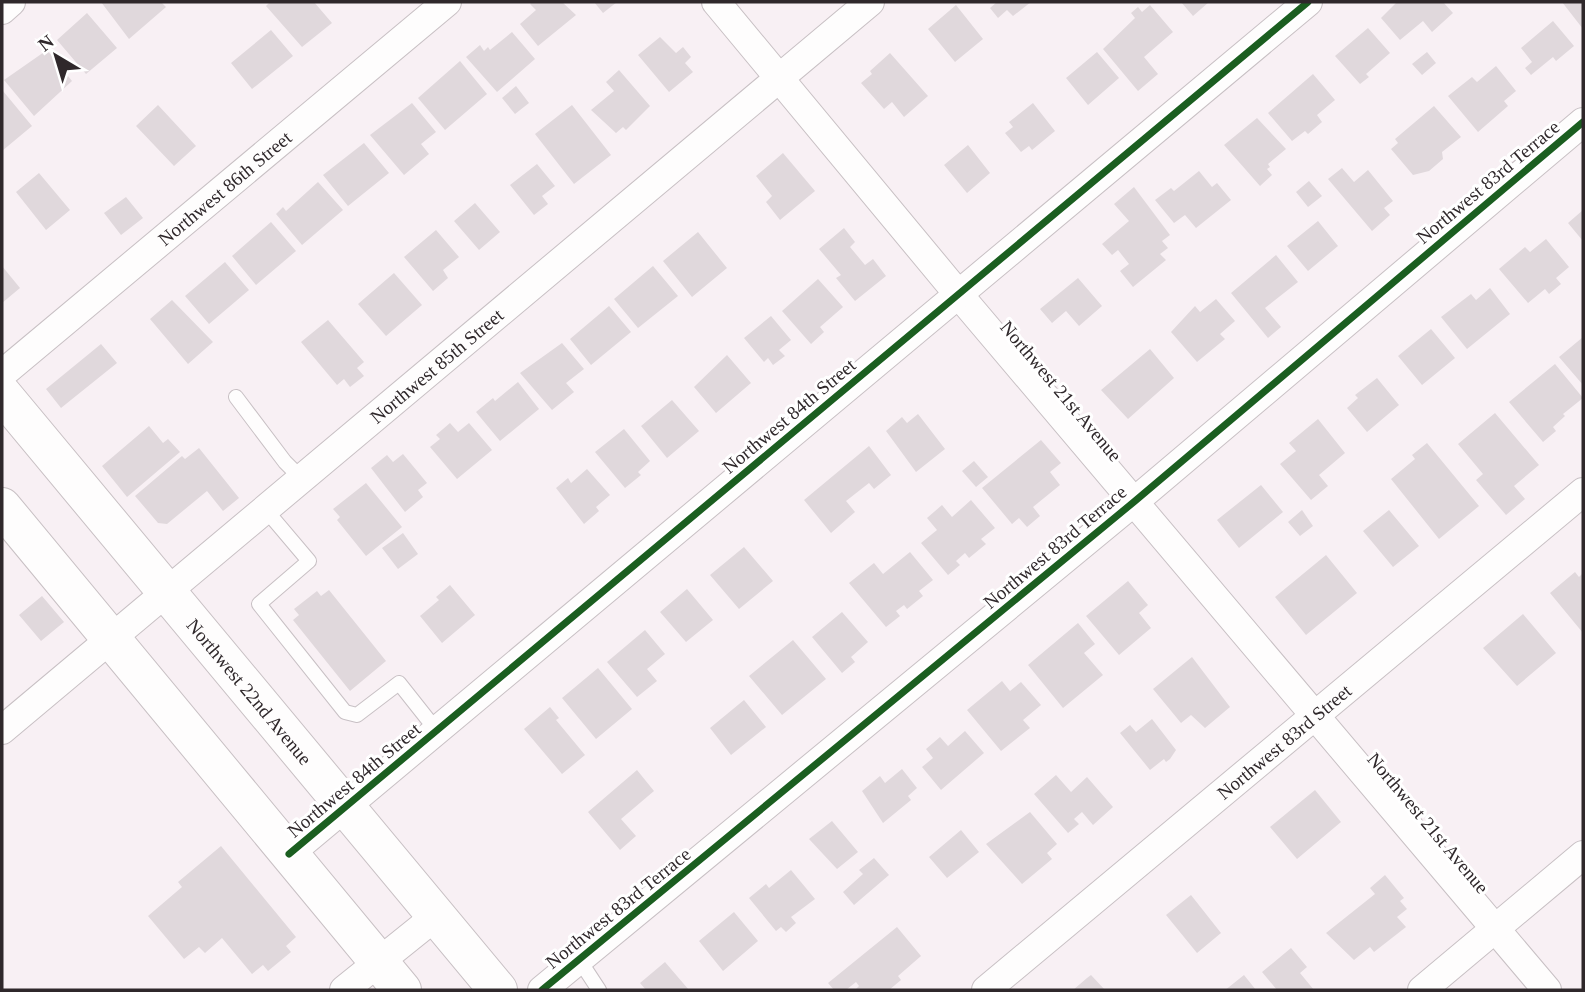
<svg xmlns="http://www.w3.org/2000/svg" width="1585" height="992" font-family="'Times New Roman',serif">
<rect width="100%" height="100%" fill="#f8f0f4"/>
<!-- building -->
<path fill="#e0d8dc" d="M101,2H161L166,7L129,39Z
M270,2H314L332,23L302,47L266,6Z
M532,2H562L576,15L538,46L520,24L536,10L530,4Z
M594,2H617L603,13Z
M997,2H1031L1013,16L1007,10L998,18L990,8Z
M1181,2H1209L1193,16Z
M1397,2H1443L1453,13L1432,32L1423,21L1400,40L1381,18Z
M1562,2H1583V29Z
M956,5L983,39L955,62L928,29Z
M1150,5L1173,32L1144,57L1158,74L1138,91L1103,49L1135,18L1131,13L1138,7L1142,12Z
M87,13L117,48L86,74L57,40Z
M1553,21L1574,46L1556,61L1553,57L1531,75L1525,68L1532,62L1521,48Z
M1368,28L1390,53L1366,74L1369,77L1360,84L1335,56Z
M271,30L293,56L252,89L231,63Z
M512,32L535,59L497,92L466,57L480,45L484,51L488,47L490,50Z
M660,37L676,53L683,47L691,57L685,63L693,72L669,92L638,55Z
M47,50L72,81L34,116L4,80Z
M1097,52L1119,78L1088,105L1066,78Z
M1427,52L1436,63L1422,75L1412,64Z
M890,53L928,96L904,117L892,102L884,109L861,83L872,74L870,71Z
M460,61L487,94L445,130L418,98Z
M1496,66L1516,91L1504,101L1508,106L1478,132L1448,96L1472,77L1477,82Z
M619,70L650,106L626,130L623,127L616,133L591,110L614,91L606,82Z
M1313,74L1335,100L1317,115L1322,122L1308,134L1305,131L1292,141L1268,113Z
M516,86L529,103L515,114L502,98Z
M3,91L32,126L2,151V92Z
M412,103L436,132L421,144L429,154L404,175L370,135Z
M1033,103L1055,131L1032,150L1029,146L1021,152L1005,133L1013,127L1009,122Z
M158,105L196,146L174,166L136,126Z
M572,105L611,155L574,184L535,134Z
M1434,106L1461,137L1442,152L1443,159L1429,171L1413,175L1391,149L1398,143L1395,139Z
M1257,118L1286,149L1268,164L1270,167L1267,169L1272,175L1260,186L1224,145Z
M364,143L389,173L348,206L323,175Z
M968,145L990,173L967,193L944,165Z
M783,153L815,191L780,220L766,202L772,196L756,176Z
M537,164L555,186L542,196L548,204L534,215L510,185Z
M1342,168L1354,182L1368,170L1393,201L1384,208L1390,215L1372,231L1328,179Z
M1199,171L1212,187L1217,183L1231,200L1196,228L1185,215L1174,223L1155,200L1171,188L1174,191Z
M39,173L70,210L46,230L16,192Z
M1309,181L1322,196L1308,207L1296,192Z
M318,182L343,210L302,245L276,214L283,207L286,211Z
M1134,187L1170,235L1162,241L1168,248L1160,254L1166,260L1133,287L1120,271L1129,264L1118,250L1112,255L1102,244L1129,221L1114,204Z
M126,197L143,218L121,235L104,213Z
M475,203L500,232L479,250L454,221Z
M1583,210V241L1568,223Z
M1318,221L1338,246L1308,271L1287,246Z
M271,222L296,251L256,285L232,256Z
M844,228L855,242L850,247L865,265L873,259L886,276L855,301L836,278L841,275L819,249Z
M436,230L459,257L443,270L448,278L433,291L404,257Z
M698,232L727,268L692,297L663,261Z
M1546,239L1569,267L1556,278L1561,284L1549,294L1545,289L1528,303L1499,269L1525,247L1530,252Z
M1276,255L1298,282L1265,308L1281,327L1268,338L1231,293Z
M225,262L249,290L209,324L185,296Z
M2,266L20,288L2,303Z
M653,266L678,296L638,328L614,299Z
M394,273L422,305L386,336L358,304Z
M1078,278L1102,306L1079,326L1066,311L1052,323L1040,309Z
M818,279L843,307L820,327L824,332L811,344L782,311Z
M1490,288L1510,314L1467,349L1441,317L1471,294L1476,300Z
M1216,299L1235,321L1220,334L1225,339L1197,362L1171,332L1195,306L1200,312Z
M172,300L213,342L188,364L150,319Z
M609,306L631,332L591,365L570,339Z
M771,316L791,340L779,350L785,356L773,365L768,358L764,362L744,338Z
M328,320L364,362L357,368L364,376L350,387L344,379L337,385L301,342Z
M1431,329L1455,358L1422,385L1398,356Z
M1583,337V385L1559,357Z
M562,343L584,369L566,383L574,392L552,410L520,373Z
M101,344L117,363L61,408L46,389Z
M1150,349L1174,378L1128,419L1101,390Z
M727,355L751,383L716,413L694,387Z
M1555,364L1583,398L1563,414L1565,416L1553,427L1556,431L1543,442L1509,402Z
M1377,378L1399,405L1367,432L1347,408L1358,398L1355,395Z
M518,382L539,409L500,441L476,412L493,398L495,401Z
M672,400L699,431L667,458L641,426Z
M1495,413L1539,465L1514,486L1525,499L1506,515L1476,480L1483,474L1458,444Z
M918,414L945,449L916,472L886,431L902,417L907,423Z
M1318,419L1345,453L1319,475L1328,486L1311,500L1280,464L1296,451L1289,443Z
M450,423L458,432L469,423L492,450L457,479L430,447L440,439L436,435Z
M149,426L163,443L168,439L180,452L127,497L102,466Z
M624,429L650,461L638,472L641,475L625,488L595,452Z
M1041,440L1061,463L1050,472L1060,485L1033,507L1040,516L1027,527L1019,518L1012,524L982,488Z
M1427,443L1479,506L1439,539L1391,479L1415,459L1412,455Z
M869,446L891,475L874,489L869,483L846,501L855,512L831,533L804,500Z
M199,448L239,498L223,511L207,491L167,524L158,523L135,496L182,456L185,459Z
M403,454L427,483L418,490L423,497L405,512L371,468L387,455L393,462Z
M974,461L988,477L976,487L962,471Z
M587,469L610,495L596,507L599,511L584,524L556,488L568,478L571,483Z
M366,483L402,527L366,556L337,520L340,517L333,509Z
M1261,485L1283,512L1239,548L1217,520Z
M971,500L995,528L981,539L986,544L969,558L965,553L956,561L960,565L948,575L921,543L937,530L927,518L942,505L952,517Z
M1302,510L1313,526L1300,536L1288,522Z
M1389,510L1419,546L1393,567L1363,531Z
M403,533L418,554L398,569L382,548Z
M744,547L773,581L739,609L710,575Z
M910,552L933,580L919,591L923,596L907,609L904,605L896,611L900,616L886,627L849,583L874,563L883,574Z
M1326,555L1357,593L1306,635L1275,597Z
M1575,572L1579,577L1583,573V633L1550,593Z
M1128,581L1148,605L1139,613L1151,628L1119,655L1086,616Z
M450,585L475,615L442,643L420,616L439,600L436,597Z
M687,589L713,620L686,642L660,612Z
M329,590L386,661L350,691L293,620L299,615L294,609L317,591L321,596Z
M42,596L64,622L41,641L19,615Z
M842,612L868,642L851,657L855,662L842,673L812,637Z
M1523,614L1556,653L1517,686L1483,648Z
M1078,623L1095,644L1084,653L1103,675L1063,708L1028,665Z
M645,630L665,654L647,669L657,681L637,697L607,662Z
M793,640L826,679L782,715L749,676Z
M1192,657L1230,707L1205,728L1191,715L1181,723L1153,689Z
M598,668L632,709L596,739L562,698Z
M1002,681L1010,691L1021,682L1041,705L1023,720L1030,728L1001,751L967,710Z
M744,700L766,727L731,755L710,728Z
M550,707L559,718L556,720L585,755L562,774L524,729Z
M1152,719L1176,750L1170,759L1166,762L1164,759L1150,770L1120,733L1130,725L1136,732Z
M965,731L984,753L941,790L922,767L933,758L926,749L940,737L948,746Z
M902,769L917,788L908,796L911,800L883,823L862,791L880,776L885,783Z
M637,770L654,791L621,819L636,836L620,850L588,812Z
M1056,775L1071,792L1087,777L1113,807L1093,825L1082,812L1074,819L1079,824L1068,833L1034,794Z
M1315,790L1341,822L1297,859L1270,827Z
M1030,812L1057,844L1047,853L1052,859L1022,884L986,844Z
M832,821L858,852L837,869L809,839Z
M961,830L979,852L947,878L929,857Z
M221,846L296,937L286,946L291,952L268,971L263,965L252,974L222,938L205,953L199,947L184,959L148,916L182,887L178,882Z
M874,858L889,875L854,905L843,892L863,874L859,870Z
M791,870L815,899L791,917L796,923L786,932L781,927L776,931L749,898L766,884L769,888Z
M1385,875L1404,898L1400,901L1407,909L1397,917L1406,927L1374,952L1370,947L1354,960L1326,933L1375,894L1370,888Z
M1191,895L1221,933L1197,953L1166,915Z
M734,912L758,941L723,971L699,941Z
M897,927L921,956L898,976L901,980L889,990H855L859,986L856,982L846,990H834L828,983Z
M1291,948L1307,967L1300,973L1314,990H1277L1262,972Z
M665,962L689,990H646L640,983Z
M1091,975L1105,990H1073L1087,978Z
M1244,975L1256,990H1225L1229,987Z"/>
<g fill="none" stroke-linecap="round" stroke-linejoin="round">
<!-- lane casing -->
<g stroke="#c8c0c4" stroke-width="16">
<path id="lane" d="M236,397L285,462L302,479
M265,509L309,561L259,604L345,712L357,715L399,683L437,731
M580,961L599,990"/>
</g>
<!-- street casing -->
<g stroke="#c8c0c4" stroke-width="30">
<g id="street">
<path d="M716,2L959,295L1547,990"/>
<path d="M2,10L11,2"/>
<path id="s1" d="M2,374L447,2"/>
<path id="s2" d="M2,730L870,2"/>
<path d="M289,854L1308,2"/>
<path d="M344,990L436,916"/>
<path d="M542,990L1135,501L1583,122"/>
<path id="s3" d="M986,990L1583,492"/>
<path d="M1422,990L1583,855"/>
</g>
</g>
<!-- secondary casing -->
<g stroke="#c8c0c4" stroke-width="40">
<g id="secondary">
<path id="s4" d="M2,394L498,990"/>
<path d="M2,507L402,990"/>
</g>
</g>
<!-- lane -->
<use href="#lane" stroke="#fefdfd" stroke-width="14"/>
<!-- street -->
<use href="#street" stroke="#fefdfd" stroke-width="28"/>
<!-- secondary -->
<use href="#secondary" stroke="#fefdfd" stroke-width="38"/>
<!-- cycleway casing -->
<g stroke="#fff" stroke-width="11">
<path id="cycleway" d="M289,854L1308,2
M542,990L1135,501L1583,122"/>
</g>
<!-- cycleway -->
<use href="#cycleway" stroke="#1b5e20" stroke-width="7"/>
</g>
<g text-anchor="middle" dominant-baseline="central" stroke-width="6" stroke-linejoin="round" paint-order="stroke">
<!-- street labels -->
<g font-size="19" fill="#2f282b" stroke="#fff">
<text transform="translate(1488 182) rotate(-40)">Northwest 83rd Terrace</text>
<text stroke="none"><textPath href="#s1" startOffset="290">Northwest 86th Street</textPath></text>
<text stroke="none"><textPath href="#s2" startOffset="567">Northwest 85th Street</textPath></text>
<text transform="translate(1061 391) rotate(50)">Northwest 21st Avenue</text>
<text transform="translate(789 416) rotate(-40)">Northwest 84th Street</text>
<text transform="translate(1055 547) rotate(-40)">Northwest 83rd Terrace</text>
<text stroke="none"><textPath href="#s4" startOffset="387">Northwest 22nd Avenue</textPath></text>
<text stroke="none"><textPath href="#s3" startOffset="388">Northwest 83rd Street</textPath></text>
<text transform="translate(354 780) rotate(-40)">Northwest 84th Street</text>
<text transform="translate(1428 823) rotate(50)">Northwest 21st Avenue</text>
<text transform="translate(618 908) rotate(-39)">Northwest 83rd Terrace</text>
</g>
</g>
<!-- border -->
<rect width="1585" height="992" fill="none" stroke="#2f282b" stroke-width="7"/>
<!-- north arrow -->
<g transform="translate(56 56) rotate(322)" stroke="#ffffff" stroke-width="5" paint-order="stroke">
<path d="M0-5L12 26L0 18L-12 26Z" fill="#2f282b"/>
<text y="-10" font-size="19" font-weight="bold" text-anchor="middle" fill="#2f282b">N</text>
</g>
</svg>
